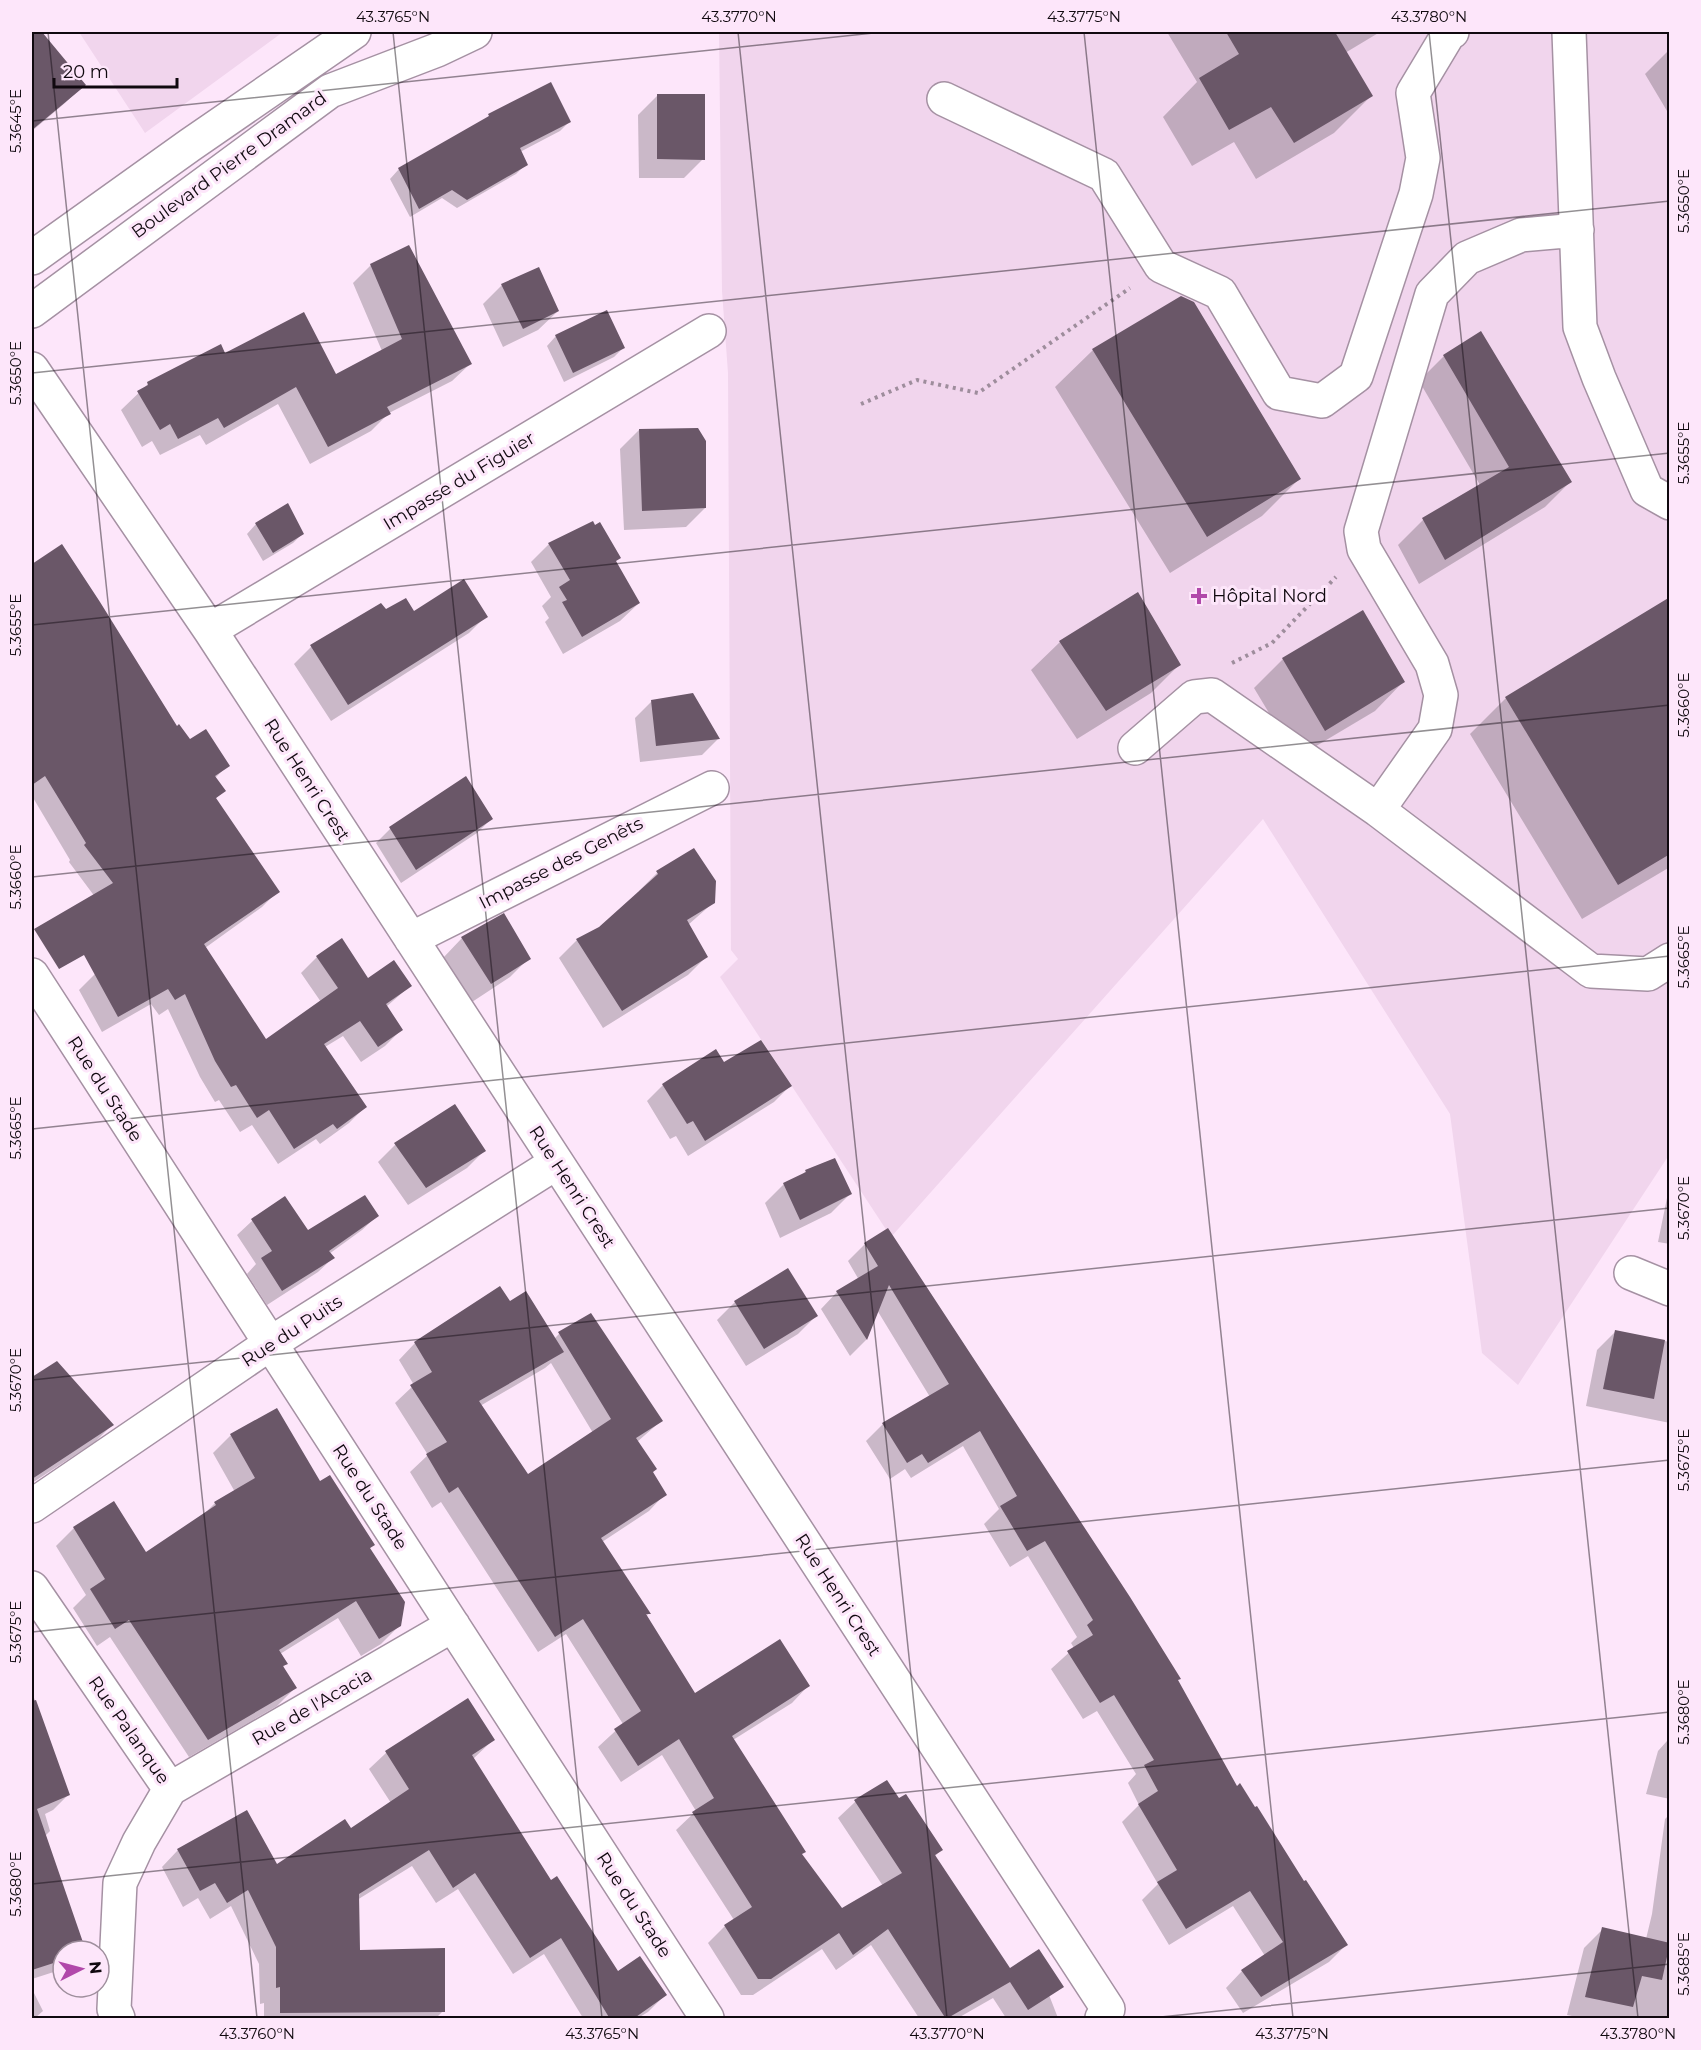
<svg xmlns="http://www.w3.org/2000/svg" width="1701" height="2050" font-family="Montserrat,sans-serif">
<rect width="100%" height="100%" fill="#fde6fa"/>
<!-- built -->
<path fill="#f1d5ed" d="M79,32H283L145,133Z
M719,32H1669V1155L1518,1385L1482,1353L1450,1114L1263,819L891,1237L720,977L738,959L731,950L728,373L722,291Z"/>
<!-- shadow -->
<path fill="#0003" fill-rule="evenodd" d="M1167,32H1380L1345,53L1371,96L1334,133L1256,179L1234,142L1192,166L1163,117L1197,82Z
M46,39L84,84L65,103L32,131V51Z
M1670,49V116L1645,74Z
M657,96L703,159L684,178H639L638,115Z
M489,116L569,122L560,131L520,152L526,164L516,174L457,208L442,198L410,217L390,179L399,169L483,121Z
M371,265L470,364L452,381L389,413L371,431L310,464L278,404L206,445L200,435L160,455L152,441L142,447L121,410L148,384L225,355L335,376L382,351L353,283Z
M502,285L558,311L538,330L503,347L483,304Z
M1182,298L1299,479L1262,516L1170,573L1055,387L1093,350Z
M556,336L623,348L614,357L564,382L547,346Z
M1444,356L1570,482L1545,507L1419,584L1398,545L1423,520L1480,485L1419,381Z
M639,430L705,508L686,527L624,530L620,449Z
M256,524L302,534L293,543L263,561L247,534Z
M549,544L615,562L639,603L620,621L563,654L545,622L549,618L542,606L551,597L531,562Z
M62,546L176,728L189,741L228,765L215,778L224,791L215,799L278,891L262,907L205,948L265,1041L321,1002L301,973L317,957L368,980L410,986L386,1007L401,1030L385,1046L361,1062L343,1036L325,1047L365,1107L349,1123L320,1144L316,1139L278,1164L252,1125L240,1132L219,1100L215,1102L200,1077L168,1009L159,1015L151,1004L102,1032L79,990L95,974L104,909L69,862L70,860L32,796V657L46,648L32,625V565Z
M1670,599V867L1582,919L1470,734L1506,698Z
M385,611L486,616L469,633L331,721L294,664L311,647Z
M1362,612L1403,682L1375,711L1296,758L1254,688L1283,659Z
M1060,642L1180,664L1151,693L1077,739L1031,670Z
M652,701L718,739L702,755L640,762L635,718Z
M491,819L477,833L401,883L376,843L390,829Z
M657,873L714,902L688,925L706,957L688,975L603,1028L559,958L577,940L599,929L640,892L639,891Z
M462,938L529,958L510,977L472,1002L443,958Z
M724,1064L790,1086L774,1102L688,1156L676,1136L670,1139L647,1101L663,1085Z
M454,1106L484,1151L467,1168L408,1205L378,1162L395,1145Z
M806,1171L850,1194L831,1213L780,1238L765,1203L784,1184L800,1177Z
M1670,1195V1244L1658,1242L1667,1198Z
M284,1198L307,1232L377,1216L362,1230L329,1254L333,1258L318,1272L267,1305L247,1274L256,1264L237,1235L252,1221Z
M887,1230L1176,1681L1237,1788L1346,1945L1329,1962L1243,2013L1226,1988L1242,1971L1265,1956L1233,1906L1169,1945L1142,1900L1158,1884L1122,1822L1139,1805L1128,1783L1136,1774L1097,1711L1083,1719L1051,1669L1074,1648L1071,1643L1077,1637L1028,1556L1010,1567L984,1524L999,1509L963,1446L911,1478L905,1469L890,1479L866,1441L883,1424L930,1397L877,1310L866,1340L850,1356L821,1309L837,1292L859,1280L848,1261L865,1244Z
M788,1270L816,1316L798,1334L746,1366L717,1320L735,1302Z
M510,1303L554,1339L559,1334L661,1421L637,1442L652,1472L665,1494L649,1511L602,1542L649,1613L646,1617L694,1695L808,1686L792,1703L733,1740L801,1855L842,1910L883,1886L838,1818L855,1802L899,1800L941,1850L935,1856L1009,1970L1033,1954L1058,2018H1006L993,1998L958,2018H919L871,1945L836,1970L822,1949L753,1995H741L708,1943L725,1926L734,1920L676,1830L696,1811L662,1755L621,1782L598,1747L623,1724L566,1634L538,1652L441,1502L432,1508L410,1472L428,1455L395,1403L414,1385L399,1360L415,1343ZM551,1363L593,1433L528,1476L480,1406L545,1368Z
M1615,1332L1670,1342V1423L1586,1406L1597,1350Z
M57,1363L112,1425L95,1442L32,1483V1379Z
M231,1435L319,1483L373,1545L369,1549L399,1626L381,1644L361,1656L338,1618L280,1654L286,1664L282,1668L295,1688L277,1706L189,1757L110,1637L97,1646L73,1608L86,1595L56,1546L74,1528L145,1554L202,1516L215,1503L235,1492L213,1453Z
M33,1695L68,1795L53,1810L45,1814L50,1831L45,1836L84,1951H63V1969L32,1979V1696Z
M467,1700L493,1740L473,1759L551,1882L617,1973L665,1995L648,2012L638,2018H583L544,1954L513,1974L458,1889L436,1903L412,1866L357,1900L358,1951L443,2011L436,2018H264V2003L260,2004L259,1964L231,1906L210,1919L198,1898L183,1907L162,1867L178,1850L277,1866L350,1830L391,1803L369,1769L386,1753Z
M1667,1741L1670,1742V1799L1646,1794L1658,1751Z
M1670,1814V2018H1582L1567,2015L1584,1948L1603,1929L1646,1939L1652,1914L1665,1819Z
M32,1989L43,2011L35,2018H32Z"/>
<!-- building -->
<path fill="#6a5768" d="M32,32H42L86,85L32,130Z
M1226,32H1335L1373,96L1294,143L1271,107L1229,130L1199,78L1239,54Z
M551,82L571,122L520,148L528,165L467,200L452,190L419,209L398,168L489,116L488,114Z
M657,94H705V160L657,159Z
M409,245L472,364L387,407L391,414L328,447L296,387L224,428L218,418L178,439L170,424L160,430L137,391L148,385L147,382L221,344L225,353L304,312L336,374L402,339L370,264Z
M539,267L559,311L523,329L501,284Z
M1181,296L1194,302L1301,479L1207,537L1092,349Z
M607,310L625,348L573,373L555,335Z
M1481,331L1572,482L1445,560L1422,518L1509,467L1443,355Z
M698,428L706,441V508L642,511L639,429Z
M288,503L304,534L273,553L255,523Z
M593,521L595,525L600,522L621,558L616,561L640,603L582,637L562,602L567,600L559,587L570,580L548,543Z
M62,544L100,602L177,726L179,724L190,739L206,729L230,766L215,776L226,791L216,798L280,892L204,944L266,1039L338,988L316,956L342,938L368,978L394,960L412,986L386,1004L403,1030L378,1047L360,1021L324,1044L367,1107L337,1129L333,1124L294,1149L269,1110L257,1118L236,1085L231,1087L215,1061L185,994L175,1000L168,989L118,1017L84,955L59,969L34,929L113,883L84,845L86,843L45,776L32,785V564Z
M464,579L488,617L348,705L310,645L381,603L386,609L406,598L414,611Z
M1138,592L1181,665L1106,711L1059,641Z
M1670,597V854L1618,885L1505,697Z
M1363,610L1405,682L1325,731L1282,658Z
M693,693L720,739L656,746L651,700Z
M466,776L493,819L416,870L389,827Z
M694,848L716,881L715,903L687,920L708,957L622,1011L576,939L599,927L658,874L656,871Z
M504,913L531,959L491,984L461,937Z
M761,1040L792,1086L705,1141L693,1121L687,1124L662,1084L716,1049L724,1062Z
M455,1104L486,1151L426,1188L394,1143Z
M835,1158L852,1194L800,1220L783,1183L806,1172L805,1170Z
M365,1195L379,1216L329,1251L335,1258L282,1291L261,1258L272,1251L251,1219L285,1196L308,1230Z
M888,1228L1130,1597L1181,1679L1178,1680L1237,1786L1240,1783L1255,1807L1257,1806L1304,1881L1306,1880L1348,1945L1261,1997L1241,1970L1283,1942L1250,1891L1186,1929L1157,1882L1177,1870L1138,1804L1158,1791L1144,1765L1154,1760L1114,1695L1100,1703L1067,1651L1093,1635L1087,1625L1093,1620L1045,1541L1027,1551L1000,1506L1017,1496L980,1431L928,1463L922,1454L907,1463L882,1423L949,1384L889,1285L867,1340L836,1291L878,1266L864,1243Z
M788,1268L818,1316L764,1349L734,1301Z
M500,1286L510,1301L526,1291L564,1352L479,1401L528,1474L611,1419L558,1332L591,1313L663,1421L636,1438L657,1469L653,1472L667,1495L601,1538L651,1614H646L695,1693L780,1639L810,1686L732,1736L806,1852L802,1854L842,1908L902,1873L854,1800L887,1780L899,1798L906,1794L943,1850L935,1855L1010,1968L1039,1949L1064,1987L1028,2010L1010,1982L946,2019L888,1929L853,1955L839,1933L771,1979H758L724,1925L752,1907L692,1812L714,1798L679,1739L638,1766L614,1729L641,1711L583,1619L555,1637L458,1487L449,1493L426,1454L447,1442L410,1385L432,1372L414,1342Z
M1615,1330L1665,1340L1654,1399L1603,1389Z
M57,1361L114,1425L32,1479V1377Z
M277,1408L320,1481L330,1475L375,1545L370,1548L405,1602L401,1626L379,1639L356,1601L279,1650L288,1664L283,1666L297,1688L208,1740L129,1620L115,1629L90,1589L105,1579L73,1527L114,1501L146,1552L216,1505L214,1502L255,1478L230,1434Z
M468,1698L495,1740L472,1755L551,1880L557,1876L618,1971L640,1956L667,1995L633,2019H610L561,1938L530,1958L475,1873L453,1888L429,1850L359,1894L360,1950L445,1948V2012L280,2013V1987L276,1988V1947L248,1890L227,1903L215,1883L200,1891L177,1849L247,1810L277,1864L345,1819L351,1828L409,1789L385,1751Z
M36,1700L70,1795L37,1809L86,1951H63V1960L32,1970V1701Z
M1602,1927L1670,1943L1662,1980L1642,1976L1633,2007L1585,1997Z"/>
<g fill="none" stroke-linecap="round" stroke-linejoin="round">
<!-- minor casing -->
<g stroke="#a591a3" stroke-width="36">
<path id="minor" d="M1569,32L1580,327L1599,378L1647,490L1670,503
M944,99L1104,175L1161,266L1220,293L1279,393L1322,401L1356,376L1416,194L1423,158L1413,93L1449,33L1452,32
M32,258L190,145L354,32
M32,311L330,91L437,50L475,32
M32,369L210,630L1108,2009L1102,2018
M210,630L709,331
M1135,748L1194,697L1212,695L1378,810L1591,971L1648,974L1670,960
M1378,810L1435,729L1441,695L1432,664L1364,549L1361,531L1432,294L1467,258L1521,235L1577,230
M411,939L712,788
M32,975L707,2018
M1631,1273L1670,1289
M32,1506L271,1343L556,1163
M32,1588L170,1789L139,1842L120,1883L114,2009L118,2018
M170,1789L453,1625"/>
</g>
<!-- path -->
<path stroke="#9e8d9c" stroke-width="4" stroke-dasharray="3 4.5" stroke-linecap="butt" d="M861,404L917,380L978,393L1130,288
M1232,663L1272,643L1336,577"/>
<!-- minor -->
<use href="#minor" stroke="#fff" stroke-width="33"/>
</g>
<!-- ticks -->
<path fill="none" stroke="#10090f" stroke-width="1.5" stroke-opacity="0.45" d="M48,32L257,2018M393,32L602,2018M738,32L947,2018M1084,32L1293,2018M1429,32L1638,2018M32,121L883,32M32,373L1670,201M32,625L1670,453M32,877L1670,705M32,1129L1670,956M32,1380L1670,1208M32,1632L1670,1460M32,1884L1670,1712M1151,2018L1670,1964"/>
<!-- markers -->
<path fill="#b148aa" stroke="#fde6fa" stroke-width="2" d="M1196 587h6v6h6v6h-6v6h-6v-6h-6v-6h6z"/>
<g text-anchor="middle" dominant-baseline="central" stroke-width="6" stroke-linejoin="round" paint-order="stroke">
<!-- street labels -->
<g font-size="18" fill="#10090f" stroke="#fde6fa">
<text transform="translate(229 165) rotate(-36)">Boulevard Pierre Dramard</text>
<text transform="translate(459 481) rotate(-31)">Impasse du Figuier</text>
<text transform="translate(307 780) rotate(57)">Rue Henri Crest</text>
<text transform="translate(561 863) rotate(-27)">Impasse des Genêts</text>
<text transform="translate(105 1089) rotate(57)">Rue du Stade</text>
<text transform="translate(572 1187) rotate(57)">Rue Henri Crest</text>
<text transform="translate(292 1331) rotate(-33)">Rue du Puits</text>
<text transform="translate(370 1497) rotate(57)">Rue du Stade</text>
<text transform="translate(838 1595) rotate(57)">Rue Henri Crest</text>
<text transform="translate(312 1707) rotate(-30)">Rue de l'Acacia</text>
<text transform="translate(129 1730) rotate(55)">Rue Palanque</text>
<text transform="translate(634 1905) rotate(57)">Rue du Stade</text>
</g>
<!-- poi labels -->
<g font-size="18" fill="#10090f" stroke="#fde6fa" text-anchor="start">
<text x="1212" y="596">Hôpital Nord</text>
</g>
</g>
<!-- border -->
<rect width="1701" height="2050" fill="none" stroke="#fde6fa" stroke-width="66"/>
<!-- north arrow -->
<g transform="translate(81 1969) rotate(84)"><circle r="28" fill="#fde6fa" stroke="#9e8e9c" stroke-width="1.5"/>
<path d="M0-4.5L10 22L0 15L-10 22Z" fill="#b148aa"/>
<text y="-9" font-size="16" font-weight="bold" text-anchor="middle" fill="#10090f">N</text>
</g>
<!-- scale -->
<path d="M54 78v9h123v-9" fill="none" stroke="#10090f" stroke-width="3"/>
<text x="63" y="78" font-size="18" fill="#10090f" stroke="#fde6fa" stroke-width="4.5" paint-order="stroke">20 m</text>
<rect x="33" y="33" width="1635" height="1984" fill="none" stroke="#10090f" stroke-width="2"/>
<g font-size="15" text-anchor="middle" fill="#10090f">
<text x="393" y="22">43.3765°N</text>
<text x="739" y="22">43.3770°N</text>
<text x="1084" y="22">43.3775°N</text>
<text x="1429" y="22">43.3780°N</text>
<text transform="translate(16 121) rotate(-90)" y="5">5.3645°E</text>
<text transform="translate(1684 201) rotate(-90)" y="5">5.3650°E</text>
<text transform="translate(16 373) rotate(-90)" y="5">5.3650°E</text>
<text transform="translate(1684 453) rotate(-90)" y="5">5.3655°E</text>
<text transform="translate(16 625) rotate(-90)" y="5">5.3655°E</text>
<text transform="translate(1684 705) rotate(-90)" y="5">5.3660°E</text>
<text transform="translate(16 877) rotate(-90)" y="5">5.3660°E</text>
<text transform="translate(1684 957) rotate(-90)" y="5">5.3665°E</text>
<text transform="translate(16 1128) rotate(-90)" y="5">5.3665°E</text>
<text transform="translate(1684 1208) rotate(-90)" y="5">5.3670°E</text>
<text transform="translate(16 1380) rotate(-90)" y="5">5.3670°E</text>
<text transform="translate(1684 1460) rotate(-90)" y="5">5.3675°E</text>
<text transform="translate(16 1632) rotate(-90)" y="5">5.3675°E</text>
<text transform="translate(1684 1712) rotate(-90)" y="5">5.3680°E</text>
<text transform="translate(16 1884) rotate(-90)" y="5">5.3680°E</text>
<text transform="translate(1684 1964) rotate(-90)" y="5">5.3685°E</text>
<text x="257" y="2039">43.3760°N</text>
<text x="602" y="2039">43.3765°N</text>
<text x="947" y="2039">43.3770°N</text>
<text x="1292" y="2039">43.3775°N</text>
<text x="1638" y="2039">43.3780°N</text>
</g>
</svg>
